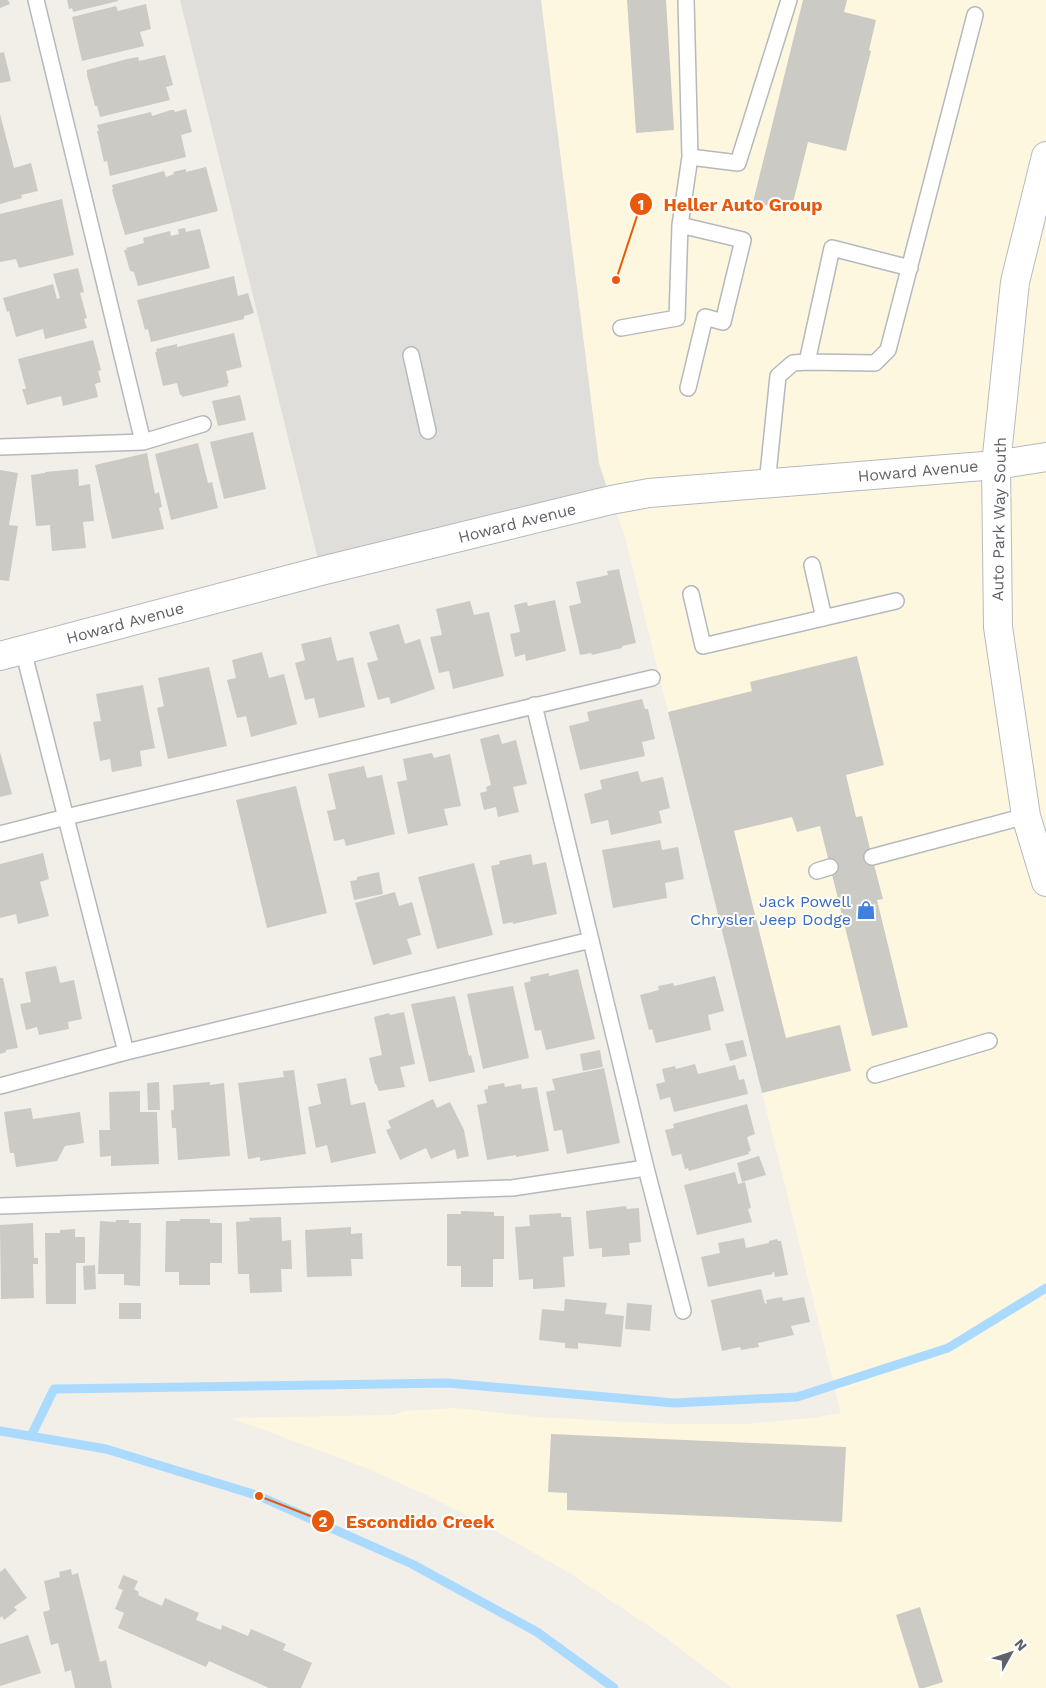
<svg xmlns="http://www.w3.org/2000/svg" width="1046" height="1688" font-family="'Work Sans',sans-serif">
<rect width="100%" height="100%" fill="#f1efe8"/>
<!-- commercial -->
<path fill="#fef7e0" d="M180,0H1046V1688H732L661,1634L568,1572L494,1530L435,1499L369,1469L232,1418L394,1415L404,1411L456,1408L537,1417L666,1424H746L811,1418L841,1413L624,533L611,500Z"/>
<!-- industrial -->
<path fill="#e0deda" d="M180,0H541L599,463L611,500L321,571Z"/>
<g fill="none" stroke-linecap="round" stroke-linejoin="round">
<!-- stream -->
<path stroke="#aadaff" stroke-width="9" d="M0,1431L106,1449L259,1496L412,1564L537,1632L614,1688
M31,1436L54,1389L448,1383L674,1403L797,1397L948,1348L1046,1288"/>
</g>
<!-- building -->
<path fill="#cccac5" d="M0,0H8L10,4L0,8Z
M67,0H118V1L73,12L72,8L69,9Z
M627,0H666L674,130L636,133Z
M803,0H847L844,12L876,20L869,50L871,51L846,151L808,142L791,211L753,202Z
M146,4L151,29L140,32L144,46L82,61L72,17L116,6L118,11Z
M4,52L11,81L0,83V53Z
M165,55L173,85L166,87L170,100L100,117L97,106H95L87,75V70L127,59L138,57L139,61Z
M186,109L192,132L181,135L186,157L110,176L107,161L104,162L97,131H99L97,125L151,112L152,116L171,110H174L175,112Z
M0,114L14,168L31,163L38,191L21,195L22,198L0,204Z
M206,167L218,211L125,235L112,190L113,189L112,185L164,171L166,177L174,174L173,172L186,169V172Z
M62,199L74,255L19,268L16,259L0,262V214Z
M185,228L186,232L200,229L210,268L138,286L134,272L130,271L124,250H127L126,248L144,243L143,238L170,231L171,236L179,234L178,229Z
M78,268L84,292L80,293L87,318L84,319L87,328L45,339L43,329L16,337L9,311L7,312L3,298L53,284L57,299L60,298L53,274Z
M234,276L238,296L248,293L254,313L244,316V319L151,342L148,329L145,330L137,300Z
M234,333L242,367L226,371L229,383L227,384L228,386L182,397V395H180L177,383L163,386L155,352H157L156,349L177,344V347Z
M93,340L101,370L98,371L101,382L95,384L98,397L63,406L61,396L27,405L22,389H26L18,359Z
M240,395L246,420L218,426L212,401Z
M253,432L266,489L224,499L210,442Z
M198,443L208,483L212,482L218,508L171,520L155,454Z
M147,453L155,494L159,492L162,507L159,508L164,529L112,539L95,465Z
M78,469L79,486L90,484L94,521L83,522L86,548L52,551L50,525L36,526L31,475L45,473V472Z
M0,470L18,473L9,525L18,526L9,581L0,580Z
M619,569L636,643L622,646V648L592,655L591,653L580,655L569,606L581,603L576,582L608,575L607,571Z
M555,600L566,651L526,661L525,654L515,657L510,634L520,632L514,605L527,602L528,606Z
M470,601L474,615L489,612L504,676L453,689L449,671L439,673L430,637L442,635L436,609Z
M399,624L405,644L420,639L435,689L391,704L389,697L378,700L367,663L378,660L369,632Z
M331,637L337,661L353,657L365,707L319,718L314,698L305,700L295,663L305,660L301,644Z
M262,652L269,678L284,674L297,724L251,737L246,716L237,718L227,680L236,678L232,660Z
M857,656L884,765L846,775L856,817L862,816L872,857L883,899L877,900L908,1027L872,1036L820,826L797,832L792,817L734,831L786,1038L840,1025L851,1071L762,1093L668,712L752,691L750,682Z
M209,667L227,746L168,759L157,708L164,706L158,678Z
M143,685L155,748L140,751L142,766L112,772L110,759L100,761L93,722L101,721L96,694Z
M642,699L645,709H648L655,739L642,742L645,756L580,770L569,726L589,721L587,712Z
M499,734L502,744L516,740L527,784L513,787L519,812L498,817L496,807L484,810L480,793L487,791L486,787L491,785L480,739Z
M0,752L12,794L0,797Z
M432,753L434,758L450,754L461,806L444,809L448,825L408,834L397,782L407,780L403,759Z
M364,766L367,778L382,775L395,834L346,846L344,839L334,841L327,811L336,809L328,774Z
M638,771L641,782L663,777L670,808L659,811L662,823L611,835L608,820L591,824L584,794L602,789L600,780Z
M296,786L327,913L267,928L236,800Z
M660,840L662,850L678,847L684,879L665,883L667,898L613,908L602,850Z
M43,853L49,879L40,882L49,916L18,924L16,914L0,918V864Z
M531,854L533,865L546,862L557,914L513,924V922L503,924L491,866L500,864L499,861Z
M474,863L493,935L437,949L418,877Z
M379,872L383,894L354,900L350,881L357,880V877Z
M395,892L399,906L412,902L421,935L407,939L412,954L373,965L355,903Z
M56,966L60,983L74,980L82,1019L68,1022L69,1029L39,1035L37,1027L26,1030L20,1004L31,1002L25,972Z
M578,969L595,1039L546,1050L541,1030L535,1031L524,983L531,981L530,977L549,973V976Z
M715,976L724,1011L708,1015L711,1030L656,1043L652,1029L649,1030L640,995L659,990L658,986L673,983L674,986Z
M0,978H3L18,1048L6,1050V1052L0,1054Z
M513,986L529,1058L483,1069L467,994Z
M455,996L469,1056L471,1055L475,1072L429,1082L411,1004Z
M404,1012L415,1064L400,1067L405,1087L379,1091L376,1084H375L369,1058L382,1055L374,1017L389,1013L390,1015Z
M743,1040L747,1056L730,1061L725,1044Z
M600,1050L603,1067L583,1071L580,1054Z
M695,1064L698,1074L735,1065L739,1080L744,1079L748,1094L674,1112L670,1097L660,1100L656,1084L665,1082L662,1069L675,1066L676,1069Z
M604,1068L620,1143L567,1154L562,1130L554,1131L546,1092L555,1090L552,1079Z
M294,1070L306,1154L260,1161V1157L248,1159L238,1083L284,1077L283,1071Z
M346,1078L351,1105L365,1102L376,1153L331,1163L327,1145L316,1148L308,1107L321,1104L317,1084Z
M159,1082L160,1110H148L147,1083Z
M210,1082V1085L224,1083L230,1156L178,1160L176,1128H172L171,1110H174L173,1085Z
M504,1083L505,1087L521,1084L522,1089L537,1087L549,1151L516,1157V1155L487,1160L477,1105L487,1103L484,1090L488,1089V1086Z
M140,1091V1112H157L159,1164L111,1166V1156L100,1157L99,1130H110L109,1092Z
M433,1099L437,1108L450,1102L464,1130L469,1156L457,1159L455,1149L431,1159L426,1148L400,1160L386,1130L391,1128L388,1121Z
M747,1104L755,1134L747,1137L751,1151L748,1152L749,1154L689,1171L688,1168L685,1169L681,1154L672,1156L665,1130L674,1128L673,1124Z
M31,1108L33,1119L80,1112L84,1143L65,1146L57,1161L16,1167L14,1153H10L4,1112Z
M759,1156L766,1175L742,1182L737,1163Z
M735,1172L738,1184L745,1182L751,1208L748,1209L752,1222L697,1235L684,1185Z
M626,1206L627,1209L639,1208L641,1242L629,1243L630,1255L602,1257V1248L589,1249L586,1211Z
M461,1211L494,1212V1216H504V1259H493V1287H461V1266H447V1214H461Z
M561,1213V1217H571L574,1256L563,1257L565,1287L533,1289V1279L519,1280L515,1227L530,1226L529,1215Z
M281,1217L282,1241L291,1240L292,1269H281L282,1292L250,1293L249,1274H238L236,1222L250,1221L249,1218Z
M180,1219H210V1223H222V1263H210V1285H179V1272H165L166,1221H180Z
M116,1220H129V1223H141L140,1286L124,1285V1274H98L100,1221L116,1222Z
M33,1223L34,1258H38V1264H33L34,1298L1,1299L0,1225Z
M351,1227V1234L362,1233L363,1259H351L352,1276L307,1277L305,1230Z
M75,1229V1237H85V1263H76V1304H46L45,1233H60V1230Z
M744,1238L746,1248L769,1243V1241L777,1239L778,1241H781L788,1275L775,1277L774,1272H772L773,1274L708,1287L701,1257L720,1253L718,1243Z
M95,1265L96,1289L84,1290L83,1266Z
M761,1289L765,1304L767,1303L766,1300L782,1297L783,1301L804,1297L810,1322L791,1326L794,1335L758,1343L759,1347L741,1350L740,1347L722,1351L711,1300Z
M565,1299L607,1303L605,1314L624,1316L621,1347L578,1343V1349L565,1348V1343L539,1340L542,1309L564,1311Z
M119,1303H141V1319H119Z
M627,1303L652,1305L650,1331L625,1329Z
M551,1434L846,1447L842,1522L567,1510V1493L548,1492Z
M5,1568L27,1598L14,1607L17,1610L4,1620L2,1616L0,1618V1572Z
M71,1569L72,1575L78,1573L100,1662L106,1660L112,1688H75L71,1670L65,1672L58,1643L51,1645L43,1612L50,1610L44,1581L60,1577L59,1572Z
M123,1575L138,1581L134,1589L139,1592L138,1595L162,1606L165,1598L199,1613L196,1620L221,1630L222,1625L248,1636L251,1629L286,1644L283,1650L312,1663L301,1688H269L209,1661L206,1667L118,1628L124,1613L115,1609L123,1590L118,1588Z
M920,1607L943,1682L924,1688H919L896,1615Z
M28,1635L41,1673L0,1686V1644Z"/>
<g fill="none" stroke-linecap="round" stroke-linejoin="round">
<!-- service casing -->
<g stroke="#b5b8bc" stroke-width="18">
<path id="service" d="M36,0L143,442
M686,0L690,157L738,163L789,0
M680,225L690,157
M621,328L677,318L680,225L743,240L723,322L705,317L688,388
M411,355L428,431
M807,362L832,248L910,268
M0,447L143,442L203,424
M767,484L778,376L793,363L807,362L875,363L888,350L975,15
M812,565L824,618
M691,594L703,646L896,601
M23,650L126,1052
M534,705L646,1168L683,1311
M0,834L66,817L652,678
M872,857L1026,816
M817,871L830,867
M875,1075L989,1041
M0,1086L126,1052L591,940
M0,1206L512,1188L646,1168"/>
</g>
<!-- tertiary casing -->
<g stroke="#b5b8bc" stroke-width="30">
<path id="tertiary" d="M0,656L321,571L611,500L649,493L996,465L1046,457"/>
</g>
<!-- secondary casing -->
<g stroke="#b6babf" stroke-width="30">
<path id="secondary" d="M1046,156L1015,282L996,465L998,627L1026,816L1046,882"/>
</g>
<!-- service -->
<use href="#service" stroke="#fff" stroke-width="15"/>
<!-- tertiary -->
<use href="#tertiary" stroke="#fff" stroke-width="28"/>
<!-- secondary -->
<use href="#secondary" stroke="#fff" stroke-width="28"/>
</g>
<!-- icons -->
<defs>
<g id="shop-bare" transform="scale(1.5)"><path d="M-5-2.5h2.3a2.7 3.5 0 0 1 5.4 0H5L5.5 6h-11ZM-1.5-2.5h3a1.5 2.3 0 0 0-3 0Z" fill="#3f7fe0" stroke="#fff" stroke-width="2.5" paint-order="stroke"/></g>
</defs>
<g fill-rule="evenodd">
<use href="#shop-bare" x="866" y="910"/>
</g>
<g text-anchor="middle" dominant-baseline="central" stroke-width="4" stroke-linejoin="round" paint-order="stroke">
<!-- street labels -->
<g font-size="16" fill="#5f6368" stroke="#fff">
<text transform="translate(918 471) rotate(-5)">Howard Avenue</text>
<text transform="translate(999 519) rotate(-89)">Auto Park Way South</text>
<text transform="translate(517 523) rotate(-14)">Howard Avenue</text>
<text transform="translate(125 623) rotate(-15)">Howard Avenue</text>
</g>
<!-- shop labels -->
<g font-size="16" fill="#366cbe" stroke="#fff" text-anchor="end">
<text x="851" y="901">Jack Powell<tspan x="851" dy="18">Chrysler Jeep Dodge</tspan></text>
</g>
</g>
<!-- callouts -->
<path fill="none" stroke="#e8590c" stroke-width="2" d="M616 280L641 204M259 1496L323 1521"/>
<g fill="#e8590c" stroke="#fff" stroke-width="2">
<circle cx="616" cy="280" r="5"/>
<circle cx="259" cy="1496" r="5"/>
<circle cx="641" cy="204" r="12"/>
<circle cx="323" cy="1521" r="12"/>
</g>
<g font-size="15" text-anchor="middle" font-weight="bold" fill="#fff">
<text x="641" y="210">1</text>
<text x="323" y="1527">2</text>
</g>
<g font-size="18" text-anchor="middle" font-weight="bold" fill="#e8590c" stroke="#fff" stroke-width="4" stroke-linejoin="round" paint-order="stroke">
<text x="743" y="211">Heller Auto Group</text>
<text x="420" y="1528">Escondido Creek</text>
</g>
<!-- north arrow -->
<g transform="translate(1011 1653) rotate(50)" stroke="#ffffff" stroke-width="4" paint-order="stroke">
<path d="M0-4L9 19L0 12L-9 19Z" fill="#5f6368"/>
<text y="-8" font-size="14" font-weight="bold" text-anchor="middle" fill="#5f6368">N</text>
</g>
</svg>
